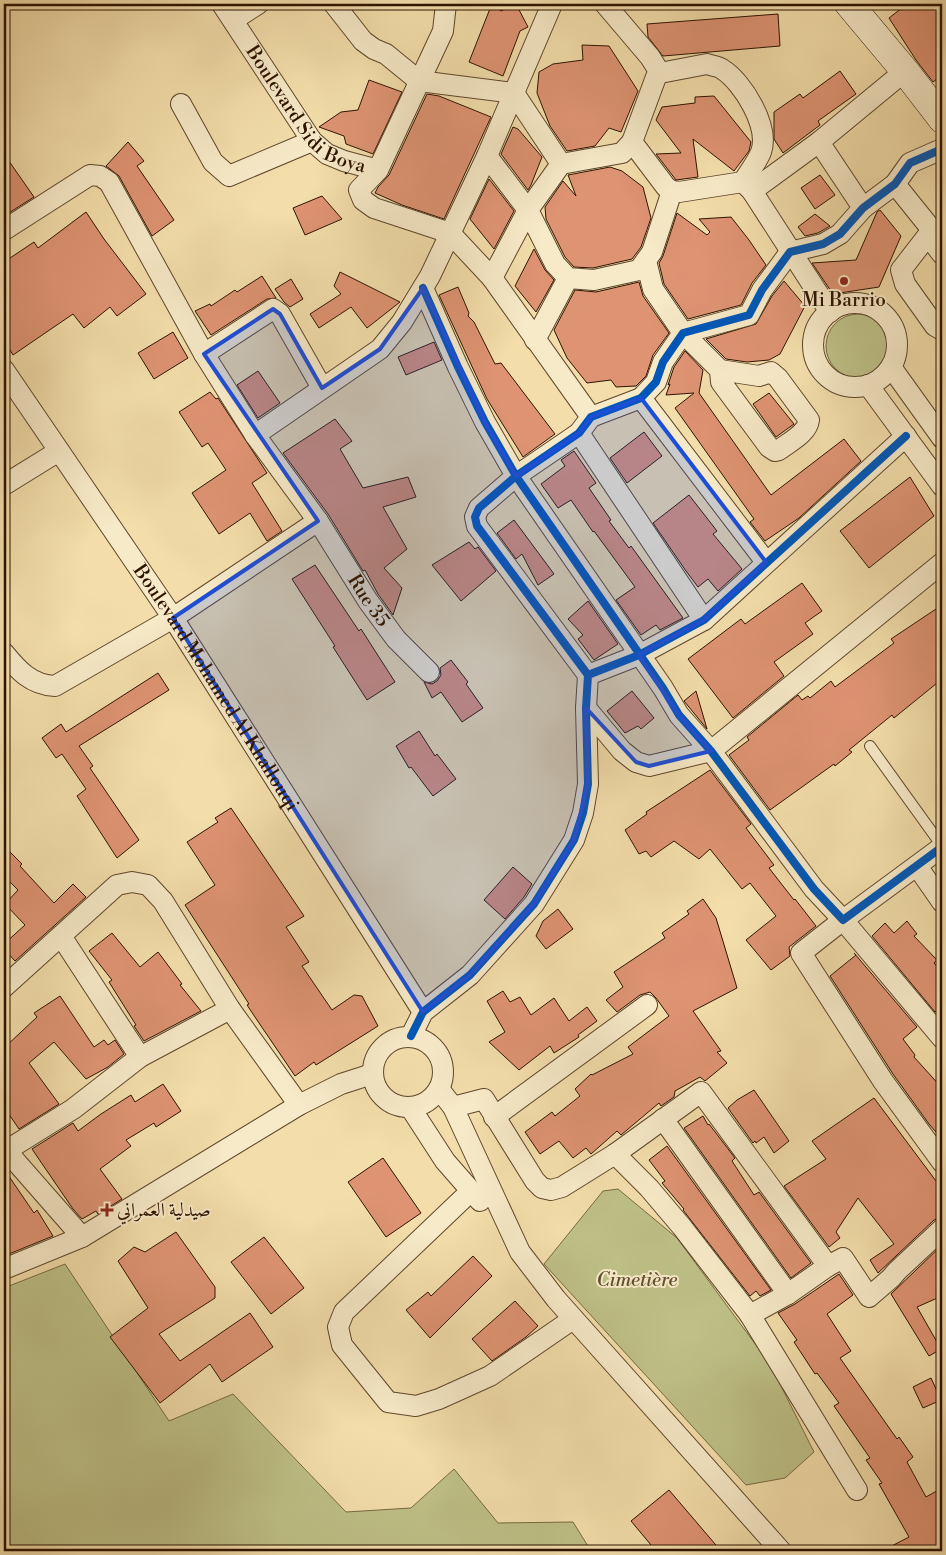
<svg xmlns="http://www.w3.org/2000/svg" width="946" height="1555" font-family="'Libre Bodoni',Amiri,serif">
<rect width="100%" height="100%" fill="#f3deab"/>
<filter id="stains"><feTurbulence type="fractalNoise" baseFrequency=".004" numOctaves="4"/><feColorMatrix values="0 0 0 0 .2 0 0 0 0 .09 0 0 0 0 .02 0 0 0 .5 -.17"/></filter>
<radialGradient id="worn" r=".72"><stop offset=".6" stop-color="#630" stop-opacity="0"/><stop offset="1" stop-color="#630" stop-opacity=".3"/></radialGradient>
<!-- green -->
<path fill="#bec087" stroke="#766a44" d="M826 346a32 32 0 1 1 64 0a32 32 0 1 1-64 0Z
M618,1189L677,1238L770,1364L814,1452L785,1478L746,1485L544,1264L603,1191Z
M65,1264L169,1421L233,1394L346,1512L411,1508L454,1469L498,1523L573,1522L591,1551H4V1288Z"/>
<!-- building -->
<path fill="#de9373" stroke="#2d1300" d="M508,4H516L528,27L520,31L503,76L469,62L491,6L502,11Z
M907,4H942V75L933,82L916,60L889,18Z
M778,14L780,46L663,56L648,37L647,24Z
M582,45L609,46L638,91L621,132L609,128L595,146L567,151L550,126L537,93L539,72L553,64L583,60Z
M840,71L856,94L818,121L820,125L783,153L774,139V112L800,94L803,98Z
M369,80L402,92L373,154L346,144L344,136L319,127L341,112L358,110Z
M427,94L439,96L491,117L444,219L402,205L375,193L378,187L389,175Z
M714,96L751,142L749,151L734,171L693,139L698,177L676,180L656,154L681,153L656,120L662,107L695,103V97Z
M513,127L518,129L542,157L531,185L528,190L501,154Z
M128,142L144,161L137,166L174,220L152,236L119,176L106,166Z
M4,154L34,197L4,216Z
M610,167L622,171L643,187L651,218L641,247L632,259L593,268L574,267L565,257L546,219L545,207L563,181L576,196L568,175Z
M820,175L835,195L815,209L801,188Z
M489,179L514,211L494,249L470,219Z
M322,196L342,219L305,235L293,208Z
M880,210L901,236L879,287L833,294L812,263L856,260L877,212Z
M86,212L104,239L146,294L117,316L110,307L84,328L73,314L13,355L4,340V262L34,242L38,248Z
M677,213L707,235L710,232L699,219L731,217L749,240L766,265L752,283L741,305L688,319L664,284L659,263L663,256Z
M815,214L830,226L818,233L805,236L798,227Z
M534,249L545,270L554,280L536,312L515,286Z
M340,272L400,302L367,328L351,307L319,328L310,314L341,294L334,286Z
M262,276L276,298L267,299L211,335L195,311L210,304L211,306L235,290L237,292Z
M291,279L303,299L290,307L284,302L275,289Z
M784,281L805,306L780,354L769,360L747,362L726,359L706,339L756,324L772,296Z
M639,282L643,296L669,333L653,355L646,376L636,386L616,387L611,380L587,383L567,358L554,330L575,290L596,292Z
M458,287L469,313L468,316L474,322L495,364L501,363L555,434L523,457L487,399L439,295Z
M173,332L188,358L154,379L138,353Z
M434,342L442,360L406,375L398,357Z
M685,351L703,370L699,393L771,495L844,439L861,461L799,518L765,541L750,522L754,519L675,408L694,393L666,395L670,384L668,385L674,367Z
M258,371L280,403L258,418L237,385Z
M210,392L216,399L218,398L267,473L252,483L282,531L267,541L250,513L219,534L192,493L226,470L208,443L202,447L179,412Z
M769,393L794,424L776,437L753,404Z
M335,419L352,441L340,449L363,488L408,477L416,497L383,507L407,549L384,568L402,588L393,615L378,594L365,570L363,571L328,514L283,453Z
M644,432L662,456L627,483L610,458Z
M574,451L596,483L589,488L611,520L609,521L629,548L631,546L683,618L660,630L656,625L641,635L616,600L635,587L594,531L593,532L571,500L558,508L541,484L565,466L561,460Z
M910,477L934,516L869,568L840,531Z
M689,495L717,531L713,534L742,569L718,591L708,579L698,587L686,571L653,523Z
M514,520L554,574L538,585L522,554L516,559L497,533Z
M469,542L475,549L478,547L496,571L461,601L432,565Z
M315,565L359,631L361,629L395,682L367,700L333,647L335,646L292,579Z
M802,583L822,611L805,623L813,634L774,662L784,676L733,718L688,659L741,619L745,624Z
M588,601L618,644L594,660L578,639L583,635L568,619Z
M942,605V679L894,718L892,715L849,750L852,752L835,766L834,764L770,810L729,755L749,740L747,737L798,695L802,700L808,696L810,698L831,681L835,687L894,643L891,639Z
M451,660L468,682L466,684L483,708L462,722L441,692L432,698L424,682L432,684L437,681L441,675L440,668Z
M158,673L169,690L79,746L93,766L90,768L139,840L117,858L77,796L86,789L62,754L56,758L42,738L61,724L66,732Z
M632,691L654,718L641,729L638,726L625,733L607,711Z
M696,691L707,729L684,701Z
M419,731L435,756L437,754L456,779L433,796L411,767L409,768L396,746Z
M710,770L751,824L746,828L774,865L769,868L794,900L795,899L816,926L789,947L790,956L771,970L746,940L776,916L750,883L742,889L710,849L699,859L674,841L651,857L646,851L639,854L625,830L647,814L646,812Z
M231,808L304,916L286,927L309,962L302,966L332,1010L354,995L362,996L378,1026L316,1065L314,1062L295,1076L257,1020L247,1005L249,1004L185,905L215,885L187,842L218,822L215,818Z
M4,846L22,864L20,866L54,903L73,884L86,897L15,961L4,949V944L25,925L5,904L18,890L8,880L4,885Z
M513,867L532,884L524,897L505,919L484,900Z
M703,899L716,918L737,988L693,1011L721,1051L717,1052L727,1063L705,1081L700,1077L675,1091L674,1097L661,1106L659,1103L621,1135L617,1131L591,1154L586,1148L573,1158L559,1141L540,1154L525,1132L552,1112L555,1116L580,1096L575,1089L591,1074L592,1075L633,1054L628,1047L669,1016L656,998L650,992L640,995L617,1012L606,1000L623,987L614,972L665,938L662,933L689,914L687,911Z
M558,909L573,929L546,949L536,936L543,921Z
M907,921L917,934L914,936L937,960L934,963L942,972V1006L935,1012L872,936L885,923L894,933Z
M112,933L140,967L158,952L182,984L180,985L201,1011L144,1041L134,1026L136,1025L109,982L112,980L89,951Z
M854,953L917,1027L903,1039L915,1055L914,1057L942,1088V1139L929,1124L893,1074L830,976L856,955Z
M503,991L510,1002L520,997L531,1015L554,998L569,1021L587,1007L597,1021L578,1035L579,1037L554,1053L550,1046L519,1070L489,1042L505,1032L487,1001Z
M60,996L94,1047L104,1040L108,1045L115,1040L124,1054L108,1067L86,1079L54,1042L29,1063L59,1104L19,1129L4,1107V1048L37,1017L34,1013Z
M163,1084L181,1111L156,1127L154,1123L126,1140L131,1146L100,1169L122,1199L98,1214L96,1211L82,1219L73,1209L32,1149L73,1123L78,1131L101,1114L131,1095L135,1102Z
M754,1090L789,1141L774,1153L764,1137L756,1143L755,1141L753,1143L728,1108L737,1100Z
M874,1098L942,1189V1217L934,1220L878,1273L870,1260L894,1244L858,1198L836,1232L840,1238L829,1247L784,1186L826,1159L812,1141Z
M703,1116L708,1125L709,1124L735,1158L732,1161L754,1195L759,1192L811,1263L791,1278L684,1128Z
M667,1146L771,1290L760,1296L756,1291L750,1296L683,1210L684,1209L662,1183L665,1181L649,1160Z
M383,1158L421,1213L386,1237L348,1182Z
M4,1169L34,1213L37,1210L53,1236L4,1256Z
M176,1232L215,1287V1298L159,1334L180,1361L250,1313L273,1347L222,1382L210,1364L160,1403L110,1337L148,1308L118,1261L134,1247L145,1252Z
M264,1237L304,1288L271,1314L231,1262Z
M942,1245V1296L917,1307L941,1349L929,1356L891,1294Z
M473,1256L492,1276L430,1338L406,1310L428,1292L431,1296Z
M839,1274L853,1295L827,1314L851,1351L840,1358L897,1439L899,1437L913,1457L907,1462L926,1497L942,1488V1551H882L909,1537L879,1484L882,1483L866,1460L870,1458L834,1406L839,1403L817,1373L815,1374L794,1342L797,1340L778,1313L795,1304Z
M515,1301L538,1326L526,1337L492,1361L472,1339Z
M931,1378L941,1400L923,1408L913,1387Z
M669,1490L721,1551H656L631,1521Z"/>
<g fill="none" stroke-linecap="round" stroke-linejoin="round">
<!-- lane casing -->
<g stroke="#5e462b" stroke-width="12">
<path id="lane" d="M870,746L942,846"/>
</g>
<!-- street casing -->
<g stroke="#5e462b" stroke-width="22">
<g id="street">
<path id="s1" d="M222,4L312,141L327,154L344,161L378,170L443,31L446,4"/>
<path d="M334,4L363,41L374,49L386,54L419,81L514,93L561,164L622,153L632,142"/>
<path d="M605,4L650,57L660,73"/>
<path d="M233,20L258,4"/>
<path d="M707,64C712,66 718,66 722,69C743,82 770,127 761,152C757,162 749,172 743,182L679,192L672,191L666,187L632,142L656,77L660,73Z"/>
<path d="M181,104L213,162L229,176L312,141"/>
<path d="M819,142L863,208"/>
<path d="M487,156L528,210L492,278"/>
<path d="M561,164L528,210L555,264L568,278L594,280L639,270L652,252L672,191"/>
<path d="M378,170L359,190L363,200L374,208L450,233L492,278L591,417"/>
<path d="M743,182L752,191L830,312"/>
<path d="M895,184L932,230L901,270L905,284L935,326L942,330"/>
<path d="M752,191L819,142L905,71"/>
<path id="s2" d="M4,230L90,175L100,176L109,182L204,354L255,435L318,521L368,601L396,639L429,672"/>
<path d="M928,236L942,254"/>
<path d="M646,261L653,289L683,333L720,370L759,376L771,372L778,378L809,420C807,434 789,442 779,450L775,451L769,447L721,382L720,370"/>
<path d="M423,288L458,367L485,422L516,476L663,688L679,715L711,751L814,889L843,920L942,847"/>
<circle cx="855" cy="345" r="42"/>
<path d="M535,340L568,278"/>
<path d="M204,354L273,309L280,314L322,388"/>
<path d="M891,367L942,438"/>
<path id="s3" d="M4,370L173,618L423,1012"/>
<path d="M868,385L942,486"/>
<path d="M641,398L766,562"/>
<path d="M579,433L704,620"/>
<path d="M255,435L380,349L402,322L430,276L487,156L552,4"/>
<path d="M4,485L59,451"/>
<path d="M4,653C18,670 31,685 55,686L173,618L318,521"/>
<path d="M588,675L477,526L475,517L479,508L516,476L579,433L591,417L641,398L656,382L663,362L683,333L749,315L762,290L790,252L823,244L840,234L863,208L895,184L910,163L942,149"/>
<path d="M586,708L622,751L636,762L649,766L711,751L942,563"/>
<path d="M917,866L942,902"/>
<path d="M61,936L140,1057"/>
<path d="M4,987L117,885L132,882L148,885L163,901L230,1009L299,1105"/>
<path d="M411,1036L423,1012L470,975L534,904L574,840L583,813L588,784L586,708L588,675L639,655L704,620L906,436"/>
<circle cx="408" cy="1072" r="35"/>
<path d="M942,1038L843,920L801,953L883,1081L942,1162"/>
<path d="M439,1089L453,1107L520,1252L556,1299L781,1551"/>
<path d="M410,1107L445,1161L480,1201"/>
<path d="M453,1107L484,1099L535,1181L542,1188L551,1190L562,1187L615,1154L701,1092L828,1266"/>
<path d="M494,1117L647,1005"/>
<path d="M663,1119L788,1294"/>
<path d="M4,1148L82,1237"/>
<path d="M4,1152L73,1109L140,1057L230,1009"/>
<path d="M615,1154L649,1188L682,1227L750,1315L788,1294L828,1266L843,1258L869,1297L891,1278L897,1271L942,1229"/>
<path d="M471,1191L344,1312L338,1327L342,1345L388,1402L416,1406L439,1399L490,1376L573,1319"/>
<path d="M4,1269L82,1237L299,1105L341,1084L372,1074"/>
<path d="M750,1315L857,1490"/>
</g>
</g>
<!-- secondary casing -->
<g stroke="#2d1300" stroke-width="29">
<path id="secondary" d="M849,4L905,71L942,119"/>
</g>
<!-- lane -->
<use href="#lane" stroke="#f7eac8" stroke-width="10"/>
<!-- street -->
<use href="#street" stroke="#f7eac8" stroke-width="20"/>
<!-- secondary -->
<use href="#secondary" stroke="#f7eac8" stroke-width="28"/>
<!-- cycleway casing -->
<g stroke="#f7eac8" stroke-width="11">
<path id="cycleway" d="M423,288L458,367L485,422L516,476L663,688L679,715L711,751L814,889L843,920L942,847
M588,675L477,526L475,517L479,508L516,476L579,433L591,417L641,398L656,382L663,362L683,333L749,315L762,290L790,252L823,244L840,234L863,208L895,184L910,163L942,149
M411,1036L423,1012L470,975L534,904L574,840L583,813L588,784L586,708L588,675L639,655L704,620L906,436"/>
</g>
<!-- cycleway -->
<use href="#cycleway" stroke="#0057b8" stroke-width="8"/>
</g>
<!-- marked area -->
<path fill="#1d4ed8" fill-opacity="0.2" stroke="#1d4ed8" stroke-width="4" stroke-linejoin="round" d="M423,288L485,422L516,476L579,433L591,417L641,398L766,562L704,620L639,655L679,715L711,751L649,766L636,762L586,708L588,784L574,840L534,904L470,975L423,1012L173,618L318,521L204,354L273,309L280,314L322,388L380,349Z"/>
<!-- markers -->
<g fill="#8f2418" stroke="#f7eac8" stroke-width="2">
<circle cx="844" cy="281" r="5"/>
<path d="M104.5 1202.5h5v5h5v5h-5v5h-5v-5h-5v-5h5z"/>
</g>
<g text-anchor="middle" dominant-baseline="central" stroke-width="4" stroke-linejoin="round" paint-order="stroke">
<!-- street labels -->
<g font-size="19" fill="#2d1300" stroke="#f7eac8">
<text stroke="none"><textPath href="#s1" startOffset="138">Boulevard Sidi Boya</textPath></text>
<text stroke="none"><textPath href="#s2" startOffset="616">Rue 35</textPath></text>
<text stroke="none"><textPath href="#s3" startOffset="382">Boulevard Mohamed Al Khallouqi</textPath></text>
</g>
<!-- poi labels -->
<g font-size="19" fill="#2d1300" stroke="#f7eac8">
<text x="844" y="300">Mi Barrio</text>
<text x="117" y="1210" text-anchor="start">صيدلية العمراني</text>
</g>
<!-- park labels -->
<g font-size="19" font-style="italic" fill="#60502f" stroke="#f7eac8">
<text x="637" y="1280">Cimetière</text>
</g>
</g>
<!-- margin -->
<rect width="946" height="1555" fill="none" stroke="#f3deab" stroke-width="20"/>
<rect x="5" y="5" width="936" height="1545" fill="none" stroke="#2d1300" stroke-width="2.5"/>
<rect x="10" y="10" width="926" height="1535" fill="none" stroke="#2d1300"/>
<rect width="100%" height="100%" filter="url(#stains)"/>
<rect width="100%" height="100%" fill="url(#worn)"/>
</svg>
